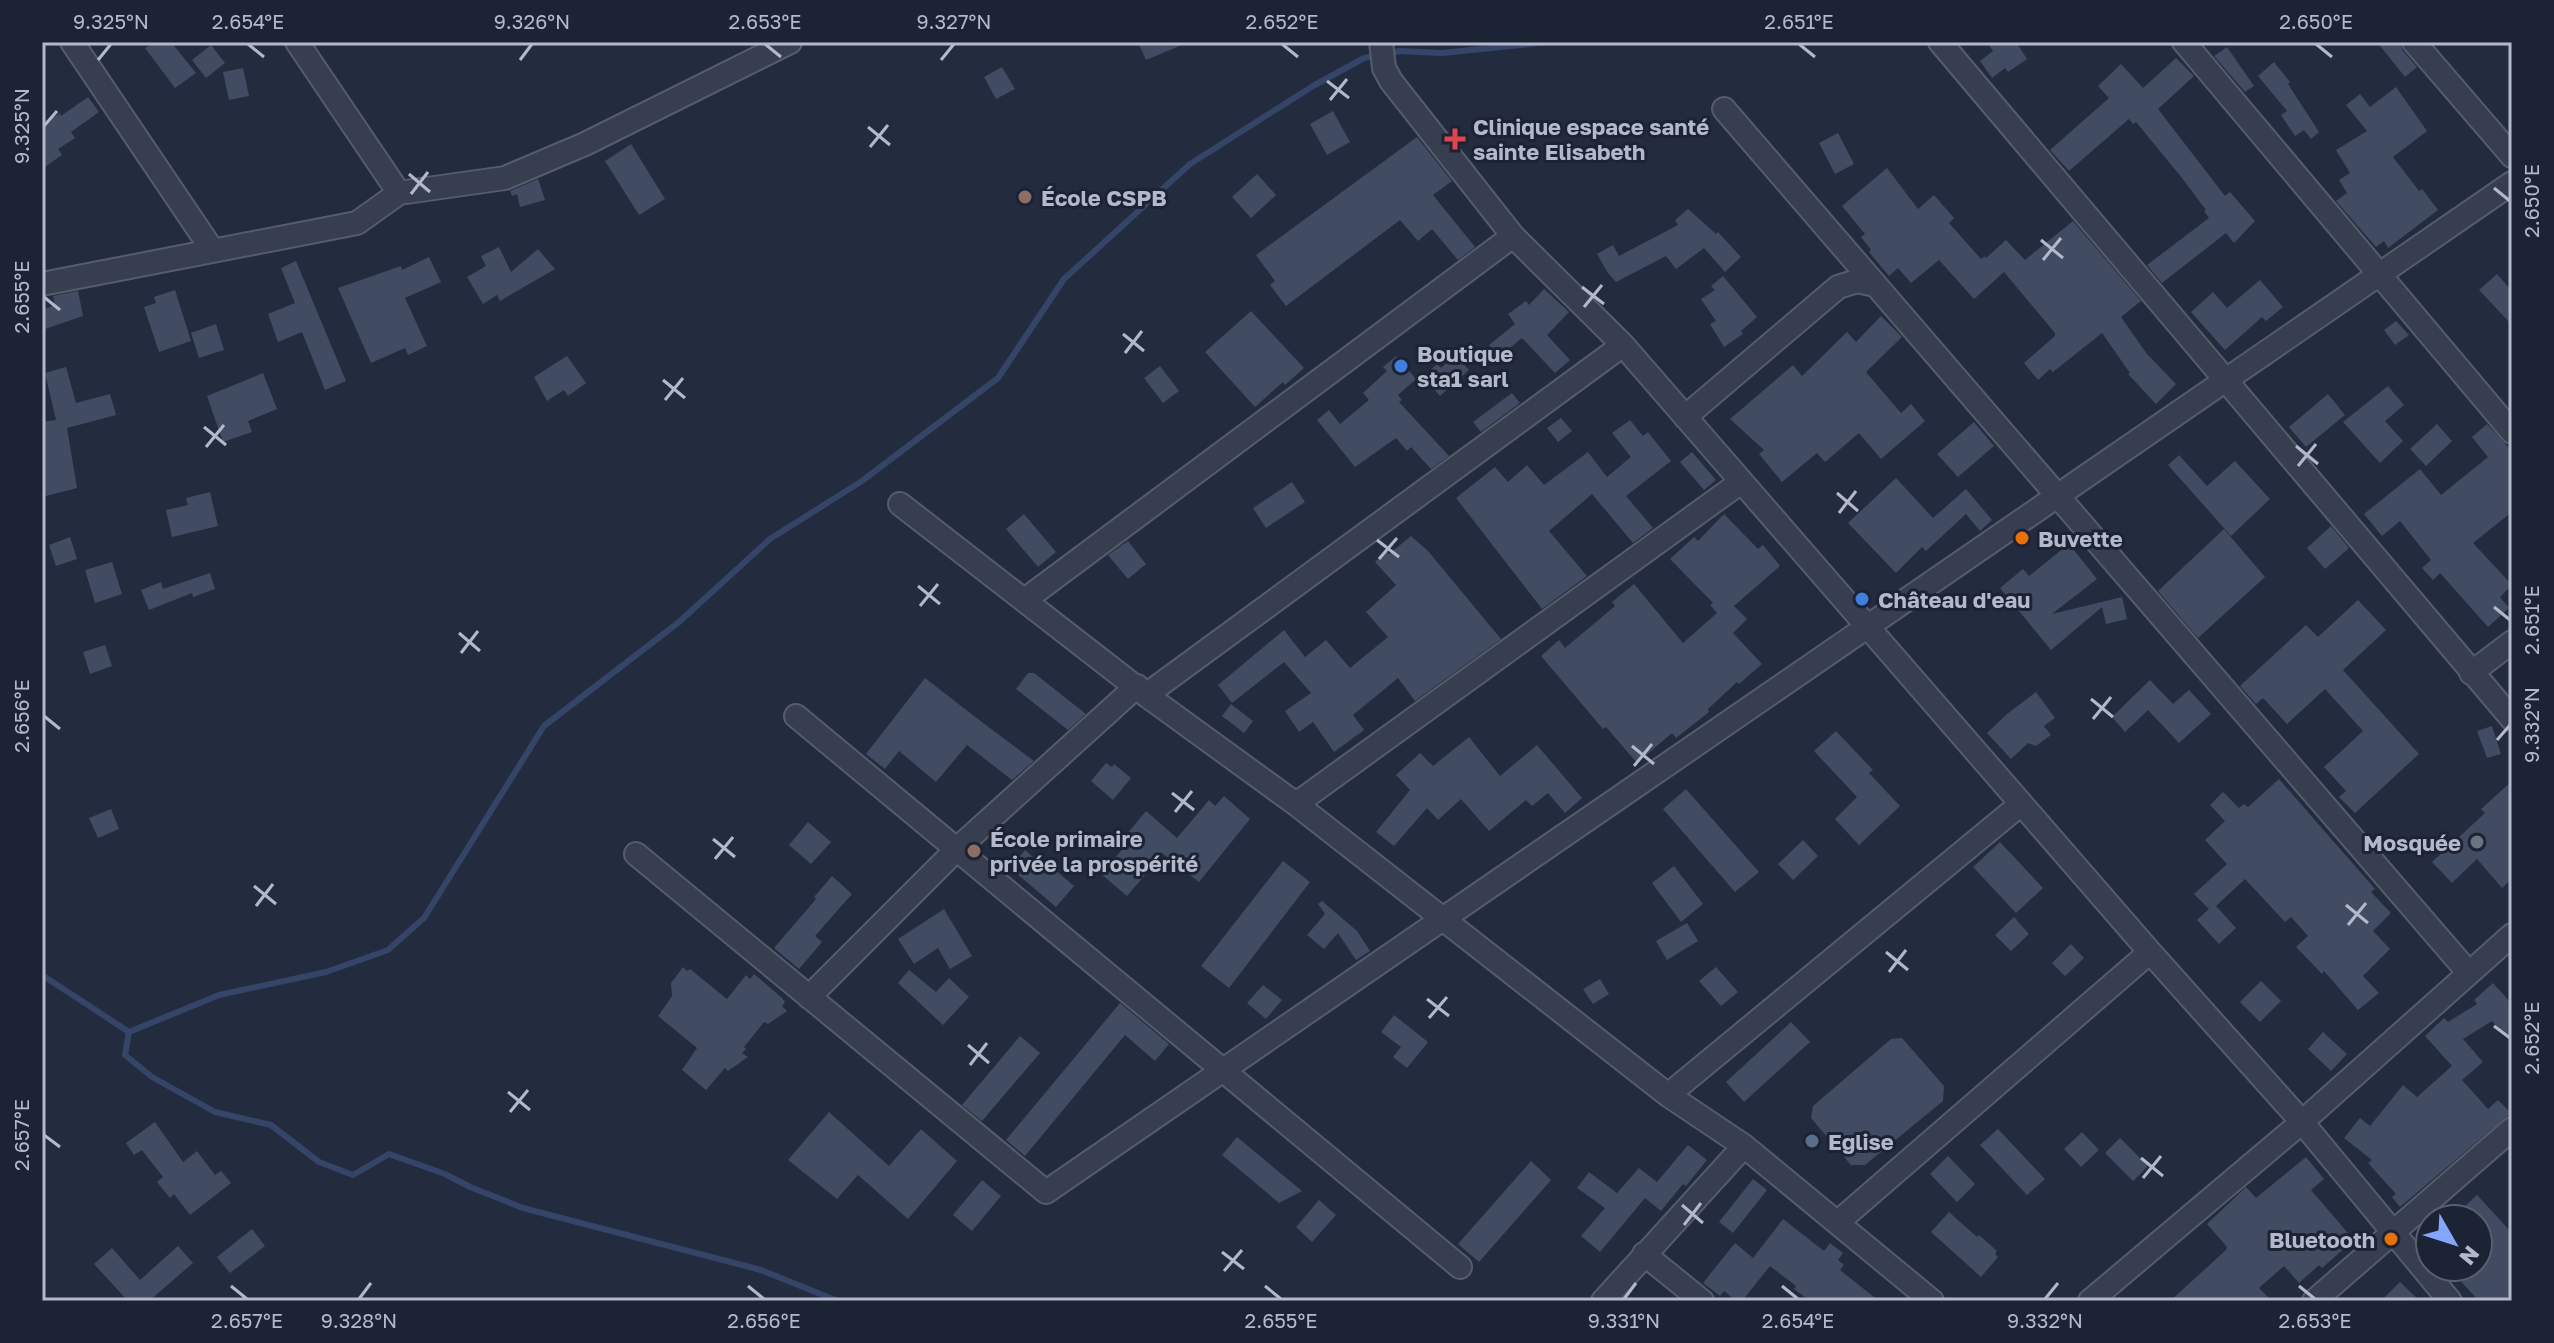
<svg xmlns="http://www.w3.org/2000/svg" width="2554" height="1343" font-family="'Golos Text',sans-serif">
<rect width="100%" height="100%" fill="#232c3f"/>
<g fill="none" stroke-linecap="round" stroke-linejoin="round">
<!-- stream -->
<path stroke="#354567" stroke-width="6" d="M42,975L129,1032L219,995L326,972L388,950L424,918L544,726L679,622L770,539L862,481L998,378L1064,279L1190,164L1313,86L1364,58L1400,51L1442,53L1549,42
M129,1032L125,1055L152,1077L215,1112L271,1125L319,1162L353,1175L389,1154L445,1174L470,1187L523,1208L761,1270L838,1301"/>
</g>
<!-- building -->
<path fill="#414b61" d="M155,42H171L196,73L175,88L145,48Z
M1138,42H1189L1146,60Z
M1987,42H2016L2027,59L2008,72L2005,68L1992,78L1980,61L1993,51Z
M2377,42H2400L2403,51L2417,67L2405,77Z
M211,45L225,63L206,78L192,60Z
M2227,47L2254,86L2245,92L2214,56Z
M2176,58L2194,76L2158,109L2225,196L2230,192L2255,221L2234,243L2226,233L2162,283L2147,265L2209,218L2204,211L2206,210L2182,178L2136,122L2133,124L2129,119L2069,171L2050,150L2109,98L2098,86L2121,64L2143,88Z
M2274,62L2290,82L2288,84L2319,132L2311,139L2304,130L2295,136L2281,115L2287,111L2258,76Z
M1002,67L1015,89L996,99L984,77Z
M243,68L249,96L229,100L223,72Z
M2396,87L2427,131L2393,157L2419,191L2422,189L2438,210L2388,248L2384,241L2376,247L2336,201L2347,193L2339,180L2350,173L2336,150L2367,131L2346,105L2360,94L2370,107Z
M88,97L99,112L71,132L75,138L58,149L62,155L42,169V124L60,113L61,116Z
M1333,111L1350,142L1327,155L1310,124Z
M1838,133L1854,164L1835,174L1819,143Z
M1417,137L1452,181L1433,195L1475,247L1458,260L1432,229L1418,241L1400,220L1286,306L1270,285L1275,281L1256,255Z
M631,144L665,199L639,215L605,161Z
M1887,168L1918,209L1934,195L1954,218L1949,223L1981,259L1985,256L1986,258L2006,240L2025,260L2073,221L2141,301L2121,317L2147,354L2176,384L2156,404L2128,374L2130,373L2102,333L2053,372L2050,369L2038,380L2024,363L2055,336V333L2004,272L1974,299L1939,260L1911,283L1898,268L1889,276L1869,252L1871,250L1861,237L1865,234L1842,206Z
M1257,174L1276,195L1251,218L1232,197Z
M538,179L545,200L520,207L517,194L512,196L510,191Z
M1688,209L1716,234L1718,232L1741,257L1725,272L1704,248L1676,269L1666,256L1616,282L1608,273L1597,254L1613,245L1619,256L1678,225L1675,220Z
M499,247L511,272L538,249L555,269L500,301L497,295L483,304L467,277L486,266L481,256Z
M429,257L441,282L405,298L427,346L408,355L405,348L371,363L338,288L401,266L402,270Z
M296,261L346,381L325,390L302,332L278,342L268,314L295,303L281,268Z
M2497,274L2512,291V325L2479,290Z
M1723,276L1757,317L1741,331L1743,334L1724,347L1710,324L1716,321L1701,299L1715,290L1711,286Z
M2260,280L2283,307L2266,321L2262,317L2225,350L2191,312L2213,292L2227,308Z
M1544,289L1569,312L1547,335L1570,360L1555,373L1522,338L1499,357L1489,345L1515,324L1508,314L1526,301L1529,305Z
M175,290L191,341L159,352L144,307L156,303L154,297Z
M78,291L83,316L42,330V310L55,305L53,296Z
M1251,311L1304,368L1285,385L1283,382L1255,407L1205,352Z
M1881,316L1902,337L1866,372L1901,413L1911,404L1925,421L1881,459L1859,433L1825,462L1817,453L1782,482L1759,454L1764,450L1730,419L1793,365L1802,376L1847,332L1856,342Z
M2396,321L2409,335L2395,345L2384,330Z
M216,324L224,350L199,358L191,333Z
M1455,355L1469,370L1440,396L1423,377L1437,364L1441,368Z
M567,356L586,383L568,396L564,390L547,401L534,377Z
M1396,356L1416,379L1398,395L1402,400L1399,402L1449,456L1431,469L1411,447L1407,451L1396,438L1355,467L1317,420L1329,410L1340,424L1369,400L1363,393L1387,371L1383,367Z
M1160,366L1179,391L1163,403L1144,378Z
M66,367L76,403L110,394L116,415L67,428L77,488L42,497V422L56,420L45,373Z
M263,373L277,409L248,421L252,432L223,442L207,396Z
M2388,386L2404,405L2385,421L2403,441L2380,463L2343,422Z
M1512,393L1520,403L1481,432L1473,422Z
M2328,394L2345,415L2306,447L2289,427Z
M1561,418L1572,431L1558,442L1547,428Z
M1630,420L1643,436L1648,432L1671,461L1626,496L1653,528L1633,543L1592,494L1549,531L1587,576L1542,609L1456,498L1495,467L1508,482L1527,465L1544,485L1588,452L1607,477L1631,457L1612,433Z
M1974,422L1994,446L1958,477L1937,454Z
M2437,424L2452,441L2426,466L2410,449Z
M2487,424L2512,451V512L2473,543L2512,585L2500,597L2509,608L2488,627L2440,573L2433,580L2422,568L2431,560L2400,521L2382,536L2364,514L2420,469L2441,495L2488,457L2472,437Z
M1692,452L1716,480L1704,490L1680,462Z
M2179,455L2207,486L2235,461L2270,499L2231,536L2168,465Z
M1896,478L1933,518L1966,489L1992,520L1980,531L1966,514L1926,551L1922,547L1896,573L1848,523Z
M1292,482L1305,502L1266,528L1253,508Z
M210,492L218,526L172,537L166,510L188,505L186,498Z
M1024,514L1056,552L1038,567L1006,529Z
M1724,514L1758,549L1763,545L1780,566L1734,606L1747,619L1733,633L1762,664L1739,684L1737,682L1708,709L1709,712L1676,738L1672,733L1637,763L1606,727L1603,729L1541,656L1559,640L1565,648L1615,606L1612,602L1634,584L1683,643L1717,613L1710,605L1713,603L1670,559L1694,537L1698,541Z
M2331,526L2349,548L2325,569L2307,548Z
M2224,529L2265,577L2198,638L2158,591Z
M1411,536L1428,551L1501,639L1415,701L1398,678L1353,715L1364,730L1334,752L1313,722L1299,732L1285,711L1311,693L1284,662L1232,703L1218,685L1284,630L1305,657L1326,640L1350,668L1388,637L1366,612L1396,585L1375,562L1386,551L1389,554Z
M70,537L77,559L56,566L49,545Z
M1128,541L1146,564L1128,579L1108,555Z
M2069,544L2097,579L2052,614L2122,597L2127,619L2106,624L2102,607L2051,650L2000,588L2023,569L2029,576Z
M112,562L122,594L95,603L85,570Z
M210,573L215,589L193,597L192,593L149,610L141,590L161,582L163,589Z
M2358,600L2386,630L2343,670L2419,754L2355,813L2339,797L2346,791L2324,767L2363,731L2325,689L2287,724L2263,698L2256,704L2240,686L2306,625L2318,637Z
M105,645L112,666L90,674L83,652Z
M1028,673H1034L1086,714L1068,730L1016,689Z
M925,678L987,726L1034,761L1012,780L967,745L936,782L899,751L885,769L866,754Z
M2150,680L2173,704L2189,690L2211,714L2179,743L2148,710L2125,732L2112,717Z
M2036,692L2055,718L2044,726L2051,735L2036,746L2028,743L2011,759L1987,733L2007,714Z
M1231,704L1253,721L1244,733L1222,716Z
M2492,726L2501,754L2487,758L2477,731Z
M1836,731L1873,770L1869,773L1900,806L1859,845L1835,819L1857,797L1814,751Z
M1469,737L1500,776L1537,745L1582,798L1565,813L1548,793L1532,806L1526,800L1489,831L1461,799L1438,820L1427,808L1394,846L1376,832L1410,790L1396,775L1420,753L1433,766Z
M1106,763L1112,767L1114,764L1131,778L1113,800L1091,781Z
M2279,779L2375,889L2371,892L2391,913L2373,931L2390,949L2363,976L2379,993L2358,1010L2324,971L2322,974L2296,947L2308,936L2291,917L2285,922L2245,879L2216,906L2236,928L2219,944L2197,920L2209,909L2194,894L2227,864L2205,840L2225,821L2210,805L2223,792L2239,808L2244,804L2248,807Z
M2512,781V879L2502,888L2477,859L2452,883L2432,862L2485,813L2481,809Z
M1686,789L1759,872L1735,892L1663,809Z
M1224,796L1250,819L1199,882L1163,854L1127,896L1101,874L1132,838L1127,834L1146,811L1177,838L1209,800L1215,806Z
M111,809L119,829L98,838L89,818Z
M808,822L831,842L811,864L789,845Z
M1803,840L1818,856L1793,880L1778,864Z
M2000,842L2043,888L2016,913L1973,867Z
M1025,850L1043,866L1046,862L1074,886L1056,907L1010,868Z
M1283,861L1310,882L1229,988L1201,966Z
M1674,866L1703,904L1681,922L1652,883Z
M832,876L852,894L815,936L822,942L799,969L774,948L816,899L814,897Z
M1322,901L1357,931L1370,951L1356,960L1338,933L1324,949L1307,935L1325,914L1318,904Z
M944,909L972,956L950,969L938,948L914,964L898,939Z
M2014,917L2029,934L2011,951L1995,935Z
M1687,923L1698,941L1667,960L1656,941Z
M2071,944L2084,958L2065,976L2052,963Z
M683,967L687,971L690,969L727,999L746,975L750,979L754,974L782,998L785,1002L782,1006L787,1011L768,1024L764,1022L744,1047L746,1049L742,1053L748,1057L728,1071L725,1068L706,1090L682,1070L697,1048L658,1016L672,996L671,983Z
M1716,967L1738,992L1721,1006L1699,981Z
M909,970L936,992L949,978L969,997L943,1025L898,983Z
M1600,979L1609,994L1593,1004L1583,989Z
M2261,981L2281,1001L2260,1022L2240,1002Z
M2493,983L2512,1004V1043L2492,1021L2463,1039L2483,1062L2462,1080L2488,1109L2498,1100L2511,1113L2400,1207L2392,1197L2396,1194L2368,1163L2372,1160L2344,1138L2360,1118L2370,1126L2403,1085L2417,1097L2452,1066L2425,1036L2444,1018L2448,1022L2477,1004L2474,1000Z
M1263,985L1282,1000L1266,1019L1247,1003Z
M1120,1003L1169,1044L1155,1061L1125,1035L1025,1156L1006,1140Z
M1394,1015L1428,1042L1407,1068L1393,1057L1401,1047L1381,1032Z
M1791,1022L1810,1042L1744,1102L1726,1082Z
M2323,1032L2347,1054L2331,1071L2308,1049Z
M1020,1036L1040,1053L982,1121L962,1105Z
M1902,1038L1944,1086L1943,1101L1865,1165H1851L1811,1118L1813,1106L1891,1039Z
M829,1112L889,1166L921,1129L957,1161L908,1219L858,1175L837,1199L788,1160Z
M155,1122L183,1162L197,1151L215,1175L221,1171L231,1183L190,1215L174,1194L170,1198L157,1182L163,1177L142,1150L134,1155L126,1143Z
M1998,1129L2045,1179L2027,1195L1980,1145Z
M2082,1132L2099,1150L2081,1167L2064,1149Z
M1237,1137L1302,1191L1279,1203L1222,1155Z
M2120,1138L2148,1166L2133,1181L2105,1153Z
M1688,1145L1707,1160L1686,1186L1683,1184L1661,1211L1645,1198L1600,1252L1581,1236L1605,1208L1577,1188L1589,1172L1617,1193L1639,1168L1657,1182Z
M1948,1156L1975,1184L1957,1202L1930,1174Z
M2306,1157L2324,1179L2311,1190L2354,1240L2322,1268L2319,1265L2299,1283L2284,1266L2259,1288L2272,1301H2170L2226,1250L2227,1247L2207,1224L2246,1187L2256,1198Z
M1531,1161L1551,1180L1479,1262L1458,1244Z
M1753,1179L1767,1190L1733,1233L1719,1222Z
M982,1180L1001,1196L972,1231L953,1215Z
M2477,1195L2512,1233V1301H2479L2448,1267H2478V1219H2451Z
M1319,1200L1336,1215L1312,1242L1296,1227Z
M1949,1212L1977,1237L1979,1235L1997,1251L1995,1254L1998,1257L1981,1277L1931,1232Z
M1783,1219L1824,1251L1830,1243L1843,1253L1838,1260L1844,1265L1840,1270L1879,1301H1810L1794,1289L1796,1286L1770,1266L1742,1301H1736L1724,1291L1720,1296L1703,1283L1735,1243L1753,1258Z
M252,1229L265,1246L230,1273L217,1257Z
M178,1246L193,1263L149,1301H128L94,1264L112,1248L140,1280Z
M2400,1282L2420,1301H2381Z"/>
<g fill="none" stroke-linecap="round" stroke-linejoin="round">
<!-- minor casing -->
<g stroke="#555c6d" stroke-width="26">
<path id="minor" d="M72,42L213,251
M297,42L399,193
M1381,42L1384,68L1391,81L1513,236L1623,345L2150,952L2302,1122L2450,1301
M1940,42L2512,719
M2184,42L2512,432
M2414,42L2512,156
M1724,109L2468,972
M42,284L357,223L399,193L505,178L585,144L790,42
M1685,417L1838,287L1857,281L1875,285
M900,504L1146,695L1296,804L1668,1095L1744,1146L1932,1301
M1026,599L1513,236
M2471,673L2512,642
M1146,695L1623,345
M796,716L1460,1267
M1296,804L1741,482
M636,854L1046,1192L2512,183
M809,997L957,849L1137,686
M1668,1095L2021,804
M1838,1222L2150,952
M1644,1254L1702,1301
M1603,1301L1744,1146
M2090,1301L2302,1122L2512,935
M2314,1301L2512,1129"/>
</g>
<!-- minor -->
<use href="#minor" stroke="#373e4f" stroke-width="22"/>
</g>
<!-- ticks -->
<path fill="none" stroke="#b3b9ca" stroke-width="3" d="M248,44L264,57M765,44L781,57M1282,44L1298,57M1799,44L1815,57M2316,44L2332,57M98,60L111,44M520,60L532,44M941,60L954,44M1327,81L1349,98M1330,100L1347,79M44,126L57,111M868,127L890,145M870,147L888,125M409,174L430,192M2494,188L2510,201M411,194L428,172M2041,240L2063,258M2043,260L2061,238M1582,287L1604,304M44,297L60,310M1584,307L1602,285M1123,334L1144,351M1125,353L1142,331M663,380L685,398M665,400L683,378M204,427L226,445M2296,446L2318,464M206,447L224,425M2298,466L2316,444M1837,493L1858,511M1839,513L1856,491M1377,540L1399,557M1379,559L1397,538M918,586L940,604M920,606L938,584M2494,607L2510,620M459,633L480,651M461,653L478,631M2091,699L2113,717M44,716L60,729M2093,719L2111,697M2497,740L2510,725M1632,746L1654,764M1634,766L1652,744M1172,793L1194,810M1175,812L1192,791M713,839L735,857M715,859L733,837M254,886L276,904M2346,905L2368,923M256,906L273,884M2348,925L2366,903M1886,952L1908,970M1889,972L1906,950M1427,999L1449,1016M1429,1018L1447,997M2494,1026L2510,1038M968,1045L989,1063M970,1065L987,1043M508,1092L530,1110M510,1112L528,1090M44,1135L60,1147M2141,1158L2163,1176M2143,1178L2161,1156M1682,1205L1703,1223M1684,1225L1701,1203M1222,1252L1244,1269M1224,1271L1242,1250M231,1286L247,1299M748,1286L764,1299M1265,1286L1281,1299M1782,1286L1798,1299M2299,1286L2315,1299M359,1299L371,1283M1624,1299L1636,1283M2045,1299L2058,1283"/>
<!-- markers -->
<path fill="#e0444e" stroke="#1c2334" stroke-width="3" d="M1451 127h8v8h8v8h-8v8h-8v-8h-8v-8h8z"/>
<g fill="#8d6e63" stroke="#1c2334" stroke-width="3">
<circle cx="1025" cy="197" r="8"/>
<circle cx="974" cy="851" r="8"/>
</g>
<g fill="#3f7fe0" stroke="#1c2334" stroke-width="3">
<circle cx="1401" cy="366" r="8"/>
<circle cx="1862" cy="599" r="8"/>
</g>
<g fill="#e8710a" stroke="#1c2334" stroke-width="3">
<circle cx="2022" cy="538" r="8"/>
<circle cx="2391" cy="1239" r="8"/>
</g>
<circle fill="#6b7280" stroke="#1c2334" stroke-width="3" cx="2477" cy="842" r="8"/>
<circle fill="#5c6f8a" stroke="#1c2334" stroke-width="3" cx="1812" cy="1141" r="8"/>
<g text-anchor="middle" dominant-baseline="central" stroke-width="6" stroke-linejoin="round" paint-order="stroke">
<!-- poi labels -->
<g font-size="22" font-weight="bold" fill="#b3b9ca" stroke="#1c2334" text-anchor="start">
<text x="1473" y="126">Clinique espace santé<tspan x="1473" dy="25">sainte Elisabeth</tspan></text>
<text x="1041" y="197">École CSPB</text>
<text x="1417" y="353">Boutique<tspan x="1417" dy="25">sta1 sarl</tspan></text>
<text x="2038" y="538">Buvette</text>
<text x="1878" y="599">Château d'eau</text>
<text x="990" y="838">École primaire<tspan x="990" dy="25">privée la prospérité</tspan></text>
<text x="2461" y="842" text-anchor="end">Mosquée</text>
<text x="1828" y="1141">Eglise</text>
<text x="2375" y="1239" text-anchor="end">Bluetooth</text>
</g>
</g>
<!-- border -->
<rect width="2554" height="1343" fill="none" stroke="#1c2334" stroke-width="88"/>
<!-- north arrow -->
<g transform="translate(2454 1243) rotate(129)"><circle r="38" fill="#1c2334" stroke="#585f70" stroke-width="2"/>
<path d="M0-6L14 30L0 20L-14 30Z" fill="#85a6fd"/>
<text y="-12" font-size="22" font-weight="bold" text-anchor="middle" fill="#b3b9ca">N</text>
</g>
<rect x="44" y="44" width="2466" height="1255" fill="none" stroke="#b3b9ca" stroke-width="3"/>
<g font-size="20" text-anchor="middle" fill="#b3b9ca">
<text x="111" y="29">9.325°N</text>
<text x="248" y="29">2.654°E</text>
<text x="532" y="29">9.326°N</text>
<text x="765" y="29">2.653°E</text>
<text x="954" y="29">9.327°N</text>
<text x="1282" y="29">2.652°E</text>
<text x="1799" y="29">2.651°E</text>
<text x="2316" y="29">2.650°E</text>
<text transform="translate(22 126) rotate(-90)" y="7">9.325°N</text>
<text transform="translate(2532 201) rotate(-90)" y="7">2.650°E</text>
<text transform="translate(22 297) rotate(-90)" y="7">2.655°E</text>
<text transform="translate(2532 620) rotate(-90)" y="7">2.651°E</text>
<text transform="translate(22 716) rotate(-90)" y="7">2.656°E</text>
<text transform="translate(2532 725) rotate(-90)" y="7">9.332°N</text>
<text transform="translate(2532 1038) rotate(-90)" y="7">2.652°E</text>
<text transform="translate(22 1135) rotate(-90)" y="7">2.657°E</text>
<text x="247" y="1328">2.657°E</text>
<text x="359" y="1328">9.328°N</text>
<text x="764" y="1328">2.656°E</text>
<text x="1281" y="1328">2.655°E</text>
<text x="1624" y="1328">9.331°N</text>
<text x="1798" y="1328">2.654°E</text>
<text x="2045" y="1328">9.332°N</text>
<text x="2315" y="1328">2.653°E</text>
</g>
</svg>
